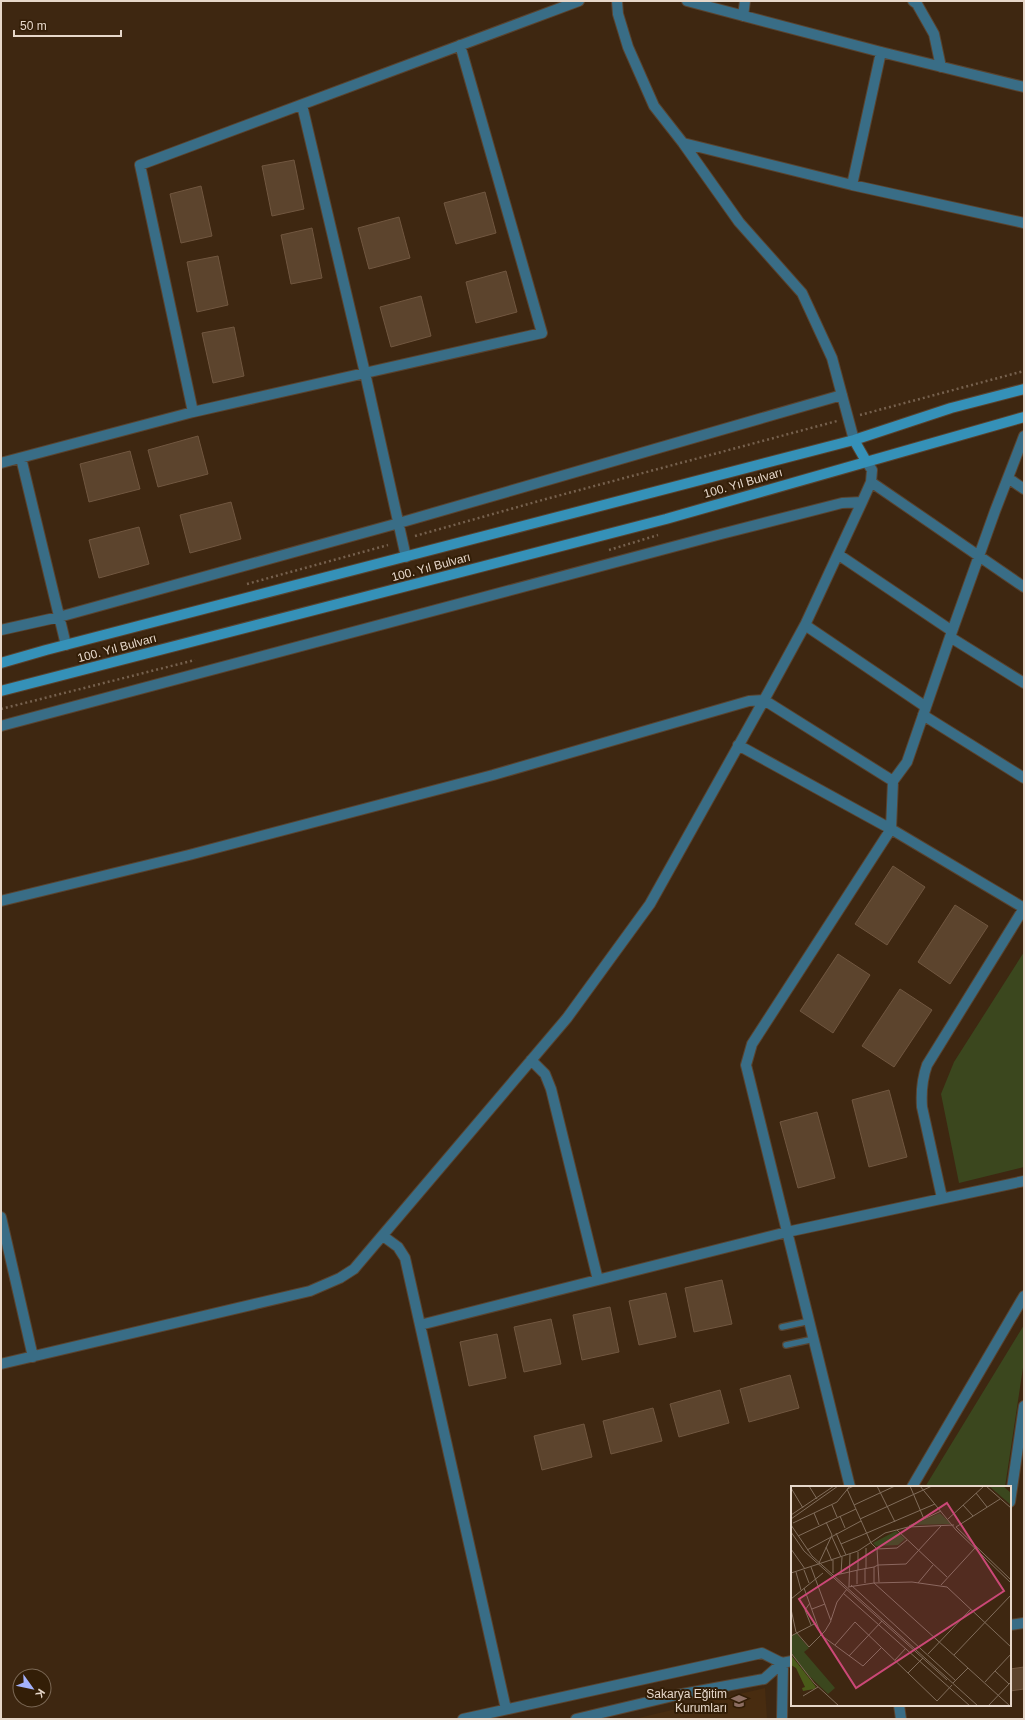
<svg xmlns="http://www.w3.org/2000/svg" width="1025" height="1720" font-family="Helvetica,sans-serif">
<rect width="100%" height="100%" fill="#3e2711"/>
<!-- built -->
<path fill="#482c10" d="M765,1688L767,1719H634Z"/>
<!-- green -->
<path fill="#3b471e" d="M1024,952V1167L959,1183L941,1094L954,1062Z
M1024,1325V1361L1005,1487H925Z"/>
<!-- building -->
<path fill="#5c442d" stroke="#715740" d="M294,160L304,209L272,216L262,166Z
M201,186L212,236L181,243L170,194Z
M485,192L496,233L456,244L444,203Z
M399,217L410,258L369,269L358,228Z
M312,228L322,278L291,284L281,235Z
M218,256L228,305L197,312L187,262Z
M506,271L517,312L476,323L466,282Z
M421,296L431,336L391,347L380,307Z
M234,327L244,376L213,383L202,333Z
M198,436L208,474L158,487L148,450Z
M130,451L140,489L89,502L80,464Z
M231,502L241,539L190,553L180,515Z
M139,527L149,564L99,578L89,540Z
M893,866L925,887L887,945L855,924Z
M955,905L988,926L950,984L918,962Z
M838,954L870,975L833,1033L800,1011Z
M900,989L932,1010L894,1067L862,1046Z
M889,1090L907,1157L869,1167L852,1100Z
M817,1112L835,1178L798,1188L780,1122Z
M722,1280L732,1324L694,1332L685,1288Z
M666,1293L676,1337L639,1345L629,1301Z
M610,1307L619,1352L582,1360L573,1315Z
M551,1319L561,1364L524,1372L514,1327Z
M497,1334L506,1378L469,1386L460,1342Z
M790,1375L799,1408L749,1422L740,1389Z
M720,1390L729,1423L679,1437L670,1404Z
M653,1408L662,1441L611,1454L603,1421Z
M584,1424L592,1457L542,1470L534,1436Z
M1024,1667V1689L1010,1691V1669Z"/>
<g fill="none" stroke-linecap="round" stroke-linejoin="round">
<!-- service casing -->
<g stroke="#59432f" stroke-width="8">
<path id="service" d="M782,1327L810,1321
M786,1345L814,1339"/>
</g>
<!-- minor casing -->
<g stroke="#59432f" stroke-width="12">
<path id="minor" d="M617,1L618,14L628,47L654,106L683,143L852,185L1024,223
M687,1L881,52L1024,87
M913,1L917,4L934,34L941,67
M743,16L745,1
M302,105L365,373L406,557
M683,143L739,222L802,293L832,358L854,440
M852,185L881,52
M193,412L140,165L579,1
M1024,436L995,511L950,637L1024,683
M21,458L66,645
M866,461L872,470L871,482L862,502L805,625L764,700L893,781L907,762L950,637
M1,463L193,412L542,333L460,45
M1008,478L1024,489
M871,482L1024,587
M839,555L952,631
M805,625L926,707
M1,630L59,617L399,523L842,395
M923,715L1024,778
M1,726L721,534L842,503L862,502
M738,745L891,829L1024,908
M1,901L189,855L493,775L749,701L764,700
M531,1060L545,1074L551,1089L598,1280
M942,1198L922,1107C921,1092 922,1079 927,1065L1024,908
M1,1217L33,1357
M383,1236L398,1247L405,1258L506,1709
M420,1325L787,1232L1024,1181
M1,1364L310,1291L340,1278L354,1269L567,1018L650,904L764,700
M850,1487L746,1065L752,1044L891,829L893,781
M912,1487L1024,1296
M1010,1502L1024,1406
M1010,1625L1024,1623
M899,1705L901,1719
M463,1719L762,1653L782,1663
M576,1719L677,1695L764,1679L782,1663L792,1661
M782,1719L783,1663"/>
</g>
<!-- secondary casing -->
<g stroke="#59432f" stroke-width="12">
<path id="secondary" d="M854,440L866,461
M1,663L46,650L854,440L951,408L1024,389
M1,691L666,519L1024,417"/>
</g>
<!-- path -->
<path stroke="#76614e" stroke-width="2.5" stroke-dasharray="2 3" stroke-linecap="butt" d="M860,415L1024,371
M415,536L546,499L837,421
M609,550L658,535
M247,584L388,545
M1,709L195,660"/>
<!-- service -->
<use href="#service" stroke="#396d86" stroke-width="5.5"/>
<!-- minor -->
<use href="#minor" stroke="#396d86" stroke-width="10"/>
<!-- secondary -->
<use href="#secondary" stroke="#3591b8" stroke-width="10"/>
</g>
<!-- icons -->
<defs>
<g id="school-bare" transform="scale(1.2)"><path d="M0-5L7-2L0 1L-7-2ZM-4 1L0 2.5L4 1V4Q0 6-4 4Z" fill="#8d6e63" stroke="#331e07" stroke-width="2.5" paint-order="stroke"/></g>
</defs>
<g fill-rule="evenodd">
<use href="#school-bare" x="739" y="1701"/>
</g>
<g text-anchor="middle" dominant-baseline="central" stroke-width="4" stroke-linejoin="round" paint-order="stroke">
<!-- street labels -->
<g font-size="12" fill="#e6d7ca" stroke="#331e07">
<text transform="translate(743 483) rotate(-16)">100. Yıl Bulvarı</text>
<text transform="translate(431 567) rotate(-15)">100. Yıl Bulvarı</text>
<text transform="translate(117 648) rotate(-15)">100. Yıl Bulvarı</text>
</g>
<!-- poi labels -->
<g font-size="12" fill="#e6d7ca" stroke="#331e07" text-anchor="end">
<text x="727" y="1694">Sakarya Eğitim<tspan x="727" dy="14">Kurumları</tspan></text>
</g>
</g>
<!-- overview -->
<g transform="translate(791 1486)">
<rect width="220" height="220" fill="#3e2711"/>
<path d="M198,0H212L220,7V19ZM149,27L160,38L121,39ZM105,45L114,53L107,59L85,60L82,57ZM5,147L18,162L13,166L44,202L37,208L13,185L0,166V151Z" fill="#3b471e"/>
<path d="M0,169L25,201L23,203L12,205L11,202L14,201L5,182L0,179Z" fill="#4a5b19"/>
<path fill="none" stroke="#816d5b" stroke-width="1" d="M18,0L26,13M63,0L56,3L80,57L86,63L88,96M86,0L104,36M119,0L133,33M129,0L165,44L220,97M195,0L220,22M0,2L12,22M185,7L196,21M41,19L46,31M63,19L104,0M172,19L182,30M23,27L28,39M0,29L43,0M49,30L54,42M0,33L47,0M69,33L141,0M157,33L193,0M35,36L41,49M2,37L46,16L59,0M0,39L21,70L187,220M118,40L150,25M165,41L220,94M165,41L209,13M106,44L156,91M0,46L13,65L156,194M45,47L55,69M7,50L65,23M41,51L50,71M50,58L144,18M35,61L41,75M75,62V82M0,63L14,83M86,63L106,62L116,54M16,64L70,35M42,74V87M28,77L41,49M83,81L87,79L115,78L150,40M13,84L18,97M5,86L10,104M0,87L67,65L94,47L117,41L163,39M50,88L51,71M45,89L67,84V66M74,97V82M83,97L219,220M83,97L121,96L156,101L220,161M127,97L142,79M66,98V84M60,99L165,195M150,99L184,62M58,100L59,68M57,101L83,97V81L67,84M13,102L30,149L72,180L90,162M52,107L179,220M0,113L32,87M19,117L14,124L20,139M0,123L5,146L18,161L34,145L40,135L20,81M21,123L34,118M40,134L46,116L56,103M0,150L25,137M44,159L64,136L146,215L161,199M0,167L23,197L48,220M137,168L180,123M163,169L220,109M58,170L91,135M104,174L115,162M117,187L132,172M194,196L204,185M162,197L177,182M218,198L204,185L220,168M12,210L27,201M197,220L220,196"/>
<path fill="#cb4877" fill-opacity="0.15" stroke="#cb4877" stroke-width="2" d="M156,17L213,105L65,202L8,113Z"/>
<rect width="220" height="220" fill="none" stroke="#e6d7ca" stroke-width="2"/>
</g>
<!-- border -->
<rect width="1025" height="1720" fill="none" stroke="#e6d7ca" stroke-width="4"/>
<!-- north arrow -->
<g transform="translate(32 1688) rotate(123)"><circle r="19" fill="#331e07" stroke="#7b6855"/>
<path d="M0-3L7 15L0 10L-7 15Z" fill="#a4b2fc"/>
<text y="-6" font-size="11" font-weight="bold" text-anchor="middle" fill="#e6d7ca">K</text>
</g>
<!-- scale -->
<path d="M14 30v6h107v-6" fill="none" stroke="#e6d7ca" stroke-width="2"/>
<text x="20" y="30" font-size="12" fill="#e6d7ca" stroke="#331e07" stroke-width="3" paint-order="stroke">50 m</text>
</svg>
